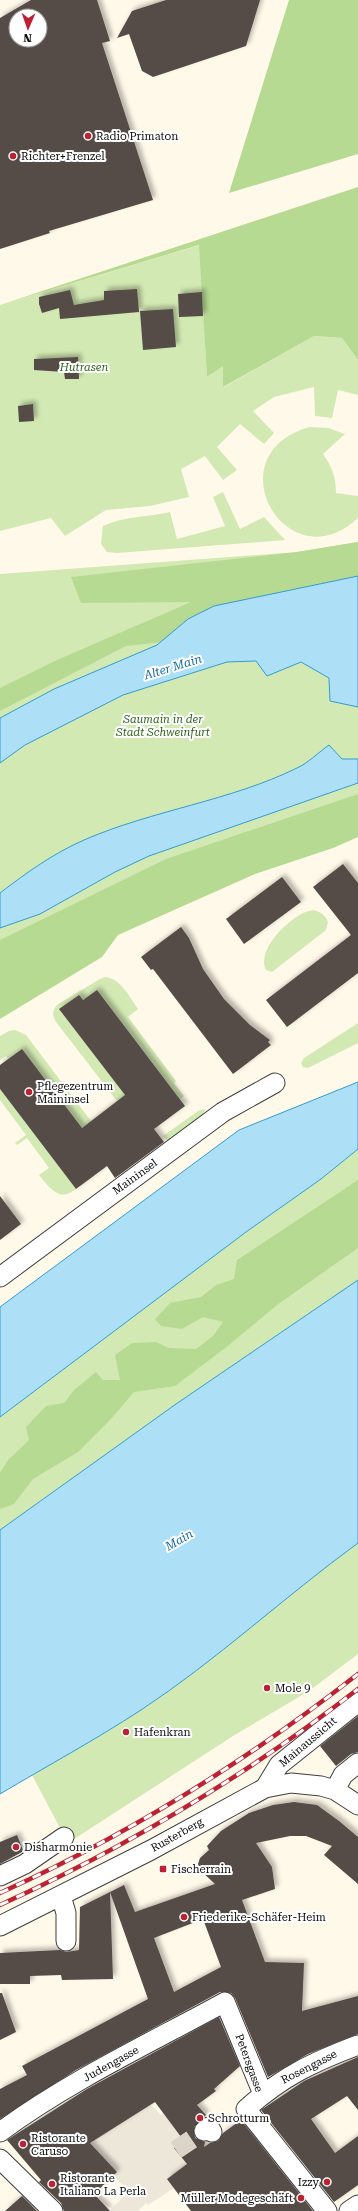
<svg xmlns="http://www.w3.org/2000/svg" width="358" height="2211" font-family="'Roboto Serif',serif">
<defs>
<filter id="shadow"><feDropShadow dx="3.5" dy="-3.5" stdDeviation="2" flood-color="#0004"/></filter>
</defs>
<rect width="100%" height="100%" fill="#fff9e9"/>
<!-- green -->
<path fill="#d3e9b3" d="M200,245L207,377L223,365L224,387L314,336L342,338L358,360V395L338,390L332,418L315,416L314,387L274,397L253,411L274,433L264,444L240,424L217,447L237,470L223,480L205,456L181,469L189,497L150,506L106,510L65,536L51,518L0,531V305Z
M309,427L328,428L345,434L323,454C332,467 336,477 336,493L358,496V518C288,584 212,456 309,427Z
M223,492L240,529L264,517L285,540L117,553L107,552L101,544L103,526C124,516 148,517 170,512L177,539L225,526L213,497Z
M358,542V826L0,984V574L297,552Z
M313,910C321,912 325,915 328,922L326,930L272,972L266,970C255,949 294,912 313,910Z
M105,977C121,978 130,998 138,1009L128,1017L176,1081L174,1083L184,1096L180,1099L97,990L83,1000L78,995L60,1009L125,1095L117,1101L56,1022C52,1015 52,1010 58,1004L100,979Z
M358,1023V1043L308,1068L303,1067L301,1063L304,1058Z
M15,1030L26,1035L91,1121L82,1128L22,1049L8,1059L6,1056L0,1060V1064V1036L9,1031Z
M0,1089L76,1189C59,1203 50,1188 39,1175L49,1168L27,1138L17,1145L15,1143L26,1135L0,1100Z
M205,1109C202,1124 181,1136 168,1141L163,1136L198,1111Z
M358,1149V1280L176,1404L0,1530V1417L246,1232L321,1179Z
M358,1543V1654L309,1691L233,1736L68,1843L32,1775C68,1754 106,1733 141,1710C217,1659 284,1596 358,1543Z"/>
<!-- forest -->
<path fill="#b7da92" d="M289,0H358V154L229,193Z
M358,187V360L342,338L314,336L223,387V366L207,377L199,245L0,305Z
M358,542V586L191,639L126,646L0,711V688L57,660L191,602L81,603L71,577L297,552Z
M358,794V837L333,848L255,874L118,935L102,957L0,1019V940L166,859Z
M358,1180V1248L277,1305L229,1345L175,1386L134,1392L109,1421L78,1452L33,1479L14,1504L0,1509V1473L8,1460L29,1440L26,1427L46,1406L64,1403L74,1390L96,1372L103,1380H120L115,1355L132,1343L156,1342L169,1348L196,1349L213,1336L223,1322L203,1317L182,1329L161,1326L155,1319L170,1303L201,1297L216,1285L234,1279L237,1260Z"/>
<!-- plaza -->
<path fill="#ede7da" d="M151,2105L161,2115L163,2113L184,2141L175,2148L187,2164L174,2188L148,2205L146,2203L138,2211H110L129,2190L113,2176L117,2172L100,2154L84,2146Z"/>
<!-- water -->
<path fill="#ade0f7" stroke="#339ccf" d="M358,576V707L330,701L329,678L301,662L267,676L256,661L227,662L123,695L25,745L0,763V718L54,689L157,645L188,619L214,606Z
M329,745L342,759H358V783L149,856L115,872L40,914L0,928V893C26,873 54,853 84,840C153,810 230,801 297,768C308,763 319,752 329,745Z
M358,1082V1149L321,1179L246,1232L0,1417V1307L239,1130Z
M358,1280V1543C284,1597 217,1660 141,1710C95,1740 47,1766 0,1794V1530L176,1404Z"/>
<!-- building -->
<path fill="#544b47" fill-rule="evenodd" filter="url(#shadow)" d="M31,0H97L110,41L102,43L153,200L49,231L50,233L0,249V18ZM16,16H40V40H16Z
M166,0H260L246,46L153,77L142,71L129,34L117,38L132,11Z
M137,289L139,312L60,319L59,308L42,313L39,304V297L70,290L74,305L104,300V291Z
M202,292L203,316L179,317L178,294Z
M173,309L176,347L143,350L140,311Z
M78,357L79,379H65L64,372L34,370V359Z
M33,404L34,421L19,422L18,406Z
M343,864L358,883V973L287,1027L266,1000L351,935L313,887Z
M282,877L301,902L244,944L226,919Z
M181,927L189,938L203,969L224,999L250,1025L270,1040L268,1042L271,1045L233,1074L153,969L151,970L141,957Z
M97,990L185,1106L154,1129L164,1142L115,1178L107,1166L76,1189L0,1089V1065L22,1049L82,1128L125,1095L59,1009L79,995L83,1000Z
M0,1196L21,1224L0,1240Z
M358,1716V1752L351,1754L336,1766L320,1746Z
M294,1802L317,1805L339,1821L358,1837V1884L324,1855L332,1846L306,1836H290L256,1843L272,1867L275,1889L242,1900L265,1962L304,1963L302,2011L358,1996V2034L308,2054L268,2077L235,1998L231,1993L220,1992L76,2070L0,2119V2089L27,2075L22,2066L148,1999L110,1892L113,1979L62,1980L61,1975L30,1976V1984H0V1953L60,1950L66,1952L79,1950L80,1907L124,1885L135,1912L215,1884L200,1870L198,1864L200,1858L209,1850L207,1846L221,1831L249,1813L273,1805ZM203,1919L221,1967L174,1992L154,1938Z
M17,1835L23,1850L22,1852L0,1864V1842Z
M0,1993H2L16,2032L0,2040Z
M219,2017L240,2066L214,2089L216,2091L197,2105L206,2115L194,2127L195,2138L205,2142L204,2147L210,2143L218,2141L223,2133L241,2120L313,2211H191L167,2179L187,2164L174,2148L184,2141L155,2102L90,2143L117,2172L94,2194L110,2211H64L61,2203L39,2182L41,2180L7,2140L87,2089Z
M358,2057V2110L347,2096L311,2119L335,2153L358,2136V2185L334,2202L261,2110L304,2081Z
M22,2196L37,2211H5Z"/>
<g fill="none" stroke-linecap="round" stroke-linejoin="round">
<!-- street-tunnel -->
<path stroke="#dad5c8" stroke-width="19" stroke-dasharray="19 10" stroke-linecap="butt" d="M176,2150L204,2131"/>
<!-- street casing -->
<g stroke="#3e3e3e" stroke-width="21">
<path id="street" d="M0,1277L223,1112L275,1083
M265,1788L279,1765L358,1702
M335,1790L343,1775L358,1763
M0,1876L25,1864L64,1837
M61,1896L66,1913V1941
M0,1926L151,1850L265,1788L291,1783L321,1786L335,1790L358,1805
M204,2131L209,2127L212,2132
M0,2132C69,2081 150,2043 225,2002L263,2094
M0,2159L53,2211
M327,2211L246,2109C283,2076 313,2062 358,2045
M349,2211L358,2205"/>
</g>
<!-- street -->
<use href="#street" stroke="#fff" stroke-width="19"/>
<!-- rail casing -->
<g stroke="#bc2234" stroke-width="4.5">
<path id="rail" d="M0,1893C128,1835 248,1760 358,1674
M0,1905C127,1847 247,1775 358,1689"/>
</g>
<!-- rail -->
<use href="#rail" stroke="#fff" stroke-width="3" stroke-dasharray="9" stroke-linecap="butt"/>
</g>
<!-- markers -->
<g fill="#bc2234" stroke="#fff" stroke-width="1.5">
<circle cx="88" cy="136" r="4"/>
<circle cx="13" cy="156" r="4"/>
<circle cx="29" cy="1092" r="4"/>
<circle cx="267" cy="1688" r="4"/>
<circle cx="126" cy="1732" r="4"/>
<circle cx="16" cy="1847" r="4"/>
<rect x="159" y="1865" width="8" height="8" rx="2"/>
<circle cx="184" cy="1917" r="4"/>
<circle cx="200" cy="2118" r="4"/>
<circle cx="23" cy="2144" r="4"/>
<circle cx="327" cy="2182" r="4"/>
<circle cx="52" cy="2184" r="4"/>
<circle cx="301" cy="2198" r="4"/>
</g>
<g text-anchor="middle" dominant-baseline="central" stroke-width="4" stroke-linejoin="round" paint-order="stroke">
<!-- poi labels -->
<g font-size="11" fill="#0b0b0b" stroke="#fff" text-anchor="start">
<text x="96" y="136">Radio Primaton</text>
<text x="21" y="156">Richter+Frenzel</text>
<text x="37" y="1086">Pflegezentrum<tspan x="37" dy="13">Maininsel</tspan></text>
<text x="275" y="1688">Mole 9</text>
<text x="134" y="1732">Hafenkran</text>
<text x="24" y="1847">Disharmonie</text>
<text x="171" y="1869">Fischerrain</text>
<text x="192" y="1917">Friederike-Schäfer-Heim</text>
<text x="208" y="2118">Schrotturm</text>
<text x="31" y="2138">Ristorante<tspan x="31" dy="13">Caruso</tspan></text>
<text x="60" y="2178">Ristorante<tspan x="60" dy="13">Italiano La Perla</tspan></text>
<text x="319" y="2182" text-anchor="end">Izzy</text>
<text x="293" y="2198" text-anchor="end">Müller Modegeschäft</text>
</g>
<!-- park labels -->
<g font-size="11" font-style="italic" fill="#2f631b" stroke="#fff">
<text x="84" y="367">Hutrasen</text>
<text x="163" y="719">Saumain in der<tspan x="163" dy="13">Stadt Schweinfurt</tspan></text>
</g>
<!-- street labels -->
<g font-size="11" fill="#0b0b0b" stroke="#fff">
<text transform="translate(135 1177) rotate(-36)">Maininsel</text>
<text transform="translate(308 1742) rotate(-40)">Mainaussicht</text>
<text transform="translate(177 1835) rotate(-29)">Rusterberg</text>
<text transform="translate(249 2063) rotate(70)">Petersgasse</text>
<text transform="translate(111 2064) rotate(-29)">Judengasse</text>
<text transform="translate(309 2067) rotate(-27)">Rosengasse</text>
</g>
<!-- water labels -->
<g font-size="12" font-style="italic" fill="#146b9d" stroke="#fff">
<text transform="translate(173 667) rotate(-17)">Alter Main</text>
<text transform="translate(179 1540) rotate(-30)">Main</text>
</g>
</g>
<!-- north arrow -->
<g transform="translate(28 28) rotate(182)"><circle r="19" fill="#ffffff" stroke="#9d9d9d"/>
<path d="M0-3L7 15L0 10L-7 15Z" fill="#bc2234"/>
<text y="-6" font-size="11" font-weight="bold" text-anchor="middle" fill="#0b0b0b">N</text>
</g>
</svg>
